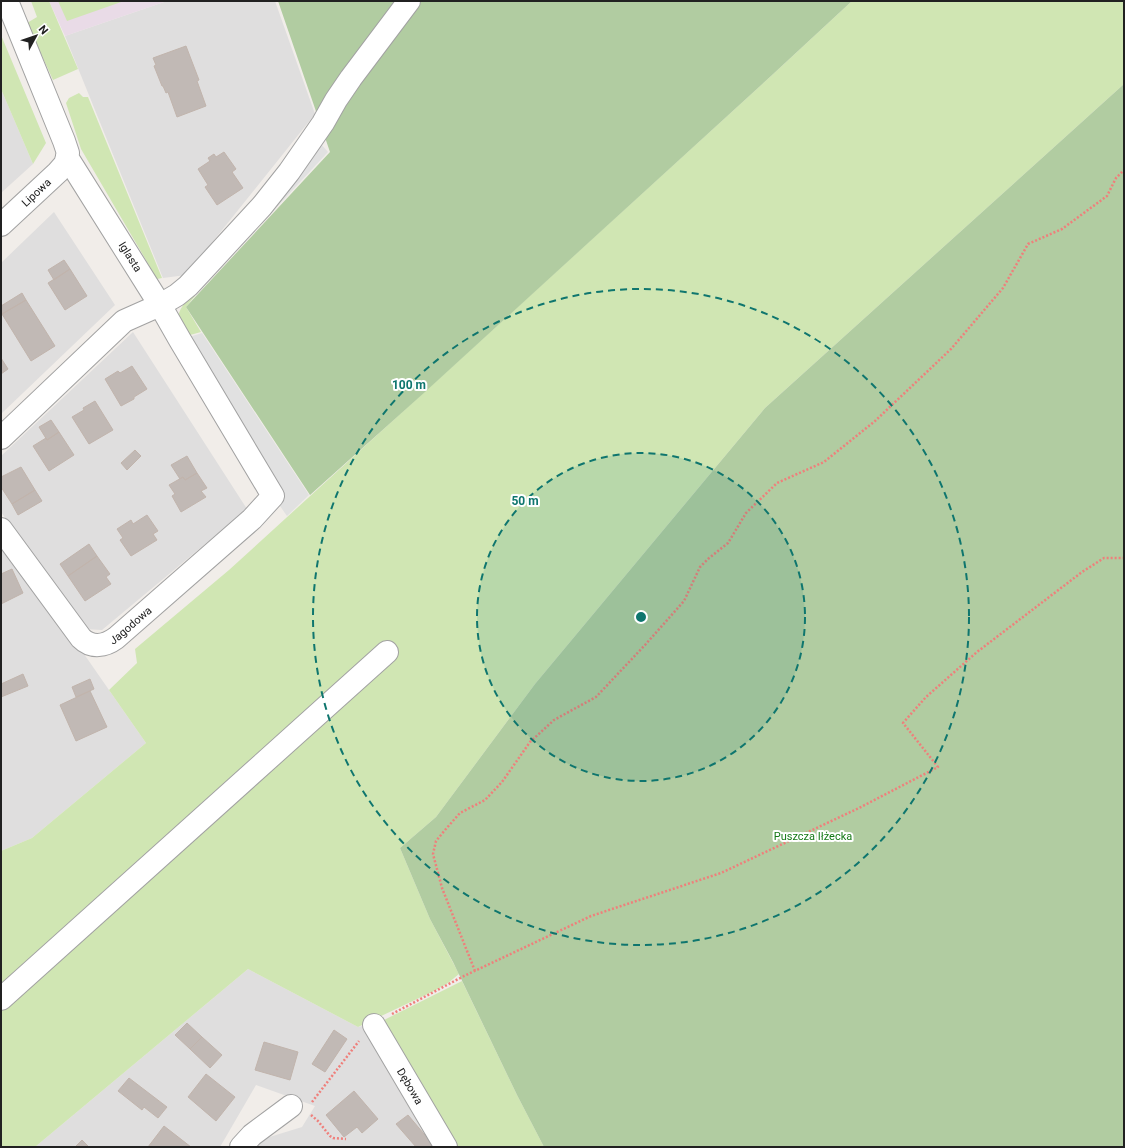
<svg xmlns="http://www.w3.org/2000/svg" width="1125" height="1148" font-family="Roboto,sans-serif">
<rect width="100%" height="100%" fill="#f1ede9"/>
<!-- residential -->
<path fill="#dfdede" d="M167,1H275L315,114L186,275L163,278L65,36Z
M1,89L33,164L1,193Z
M54,212L115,305L1,414V263Z
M133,332L247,509L102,630L85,629L1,512V456Z
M1,541L84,654L109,690L146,743L32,838L1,851Z
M248,969L358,1027L362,1026L432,1147H257L263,1139L302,1127L315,1106L256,1085L220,1147H35Z"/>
<!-- industrial -->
<path fill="#e9dbe7" d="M49,1H167L65,36Z"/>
<!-- grass -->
<path fill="#d0e6b3" d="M31,1H49L78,69L53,80L27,23L37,17Z
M58,1H124L67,21Z
M852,1H1124V84L765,408L535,684L436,817L400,848L430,919L459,974L448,983L436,990L358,1027L248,969L35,1147H1V851L32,838L146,743L109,690L137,663L135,649L229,570L771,76Z
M1,35L46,143L33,164L1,89Z
M79,93L83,97H88L162,278L157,279L81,149L66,103L69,98Z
M193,294L195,296L186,307L201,332L190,335L186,331L178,316C181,306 186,301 193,294Z
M462,981L517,1095L544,1147H456L417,1076L384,1020Z"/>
<!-- forest -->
<path fill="#b1cca1" d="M278,1H852L771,76L425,392L310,495L186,307L330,152Z
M1124,84V1147H544L517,1095L453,962L430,919L400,848L436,817L535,684L765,408Z"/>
<!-- parking -->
<path fill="#e1e1e1" d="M314,136L328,152L195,295L188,286Z
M202,333L309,495L287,516L273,496L180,340Z"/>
<!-- building -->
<path fill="#c1b9b5" stroke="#c1b4ac" d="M186,46L199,80L197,81L206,106L177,117L168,92L166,93L163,86H162L154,66L156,65L153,58Z
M224,152L236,169L232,172L243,188L217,205L205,187L208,185L198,169L210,161L208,158L214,154L216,157Z
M64,260L70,269L54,280L48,270Z
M70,269L87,296L65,310L48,283Z
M22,293L26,300L2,314L1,306Z
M26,300L55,346L31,361L2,314Z
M1,358L8,369L1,374Z
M132,366L147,389L134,397V399L121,406L105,379L118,371L120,373Z
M95,401L113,430L89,444L72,417L84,410L83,408Z
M51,420L59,432L47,440L39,427Z
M59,432L74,455L49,471L33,446L46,438L47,440Z
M135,450L141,456L127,470L121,463Z
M187,456L197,473L185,480L183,477L180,479L171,465Z
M21,467L35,490L12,504L1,487V477Z
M197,473L207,488L201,491L206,497L181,512L172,496L175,494L169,485L183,477L185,480Z
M35,490L42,501L18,515L12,504Z
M147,515L158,531L153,534L157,540L131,556L120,540L123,538L117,529L131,520L133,524Z
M89,544L97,556L68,576L60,564Z
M97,556L110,574L106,577L111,584L85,601L68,576Z
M12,569L23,593L1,604V574Z
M23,674L28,686L1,697V684Z
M90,679L94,689L76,697L72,687Z
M90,691L107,727L76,741L60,705Z
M187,1023L202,1037L190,1049L175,1035Z
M334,1030L347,1039L325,1072L312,1064Z
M202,1037L222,1055L210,1068L190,1049Z
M264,1042L298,1052L290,1080L255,1070Z
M206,1074L235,1097L216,1121L188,1097Z
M129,1078L167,1107L158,1118L144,1107L142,1110L118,1091Z
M354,1091L378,1119L362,1133L357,1127L344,1137L326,1115Z
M408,1115L435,1147H416L396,1124Z
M164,1126L191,1147H148Z
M82,1140L89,1147H75Z"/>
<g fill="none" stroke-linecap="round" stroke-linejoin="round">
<!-- minor casing -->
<g stroke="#a2a2a2" stroke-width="24">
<g id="minor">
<path id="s1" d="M1,225L58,172L65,164L67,157"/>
<path d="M1,438L124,321L160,305L177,295L188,286L214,258L262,206L289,172L323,123L336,100L351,78L409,1"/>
<path id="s2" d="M1,529L81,638C92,649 105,646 116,638L252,519L273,496L180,340L160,305L67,157L68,153L64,141L7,1"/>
<path d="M1,999L387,652"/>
<path id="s3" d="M374,1025L446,1147"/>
<path d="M241,1147L252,1135L291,1106"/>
</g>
</g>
<!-- path -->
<path stroke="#ef7f7b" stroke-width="2.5" stroke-dasharray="2 2" stroke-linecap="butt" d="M475,971L442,888L433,854L436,841L445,830L460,813L485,800L502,782L530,742L554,720L596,697L645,645L684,601L700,567L708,559L728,543L746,513L777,483L824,462L875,421L951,349L1003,288L1028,244L1062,229L1107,196L1116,178L1124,170
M392,1014L464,976L591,916L721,873L859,808L938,767L903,723L926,697L977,652L1082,572L1104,558H1124
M312,1102L359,1041
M311,1115L318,1121L330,1136L333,1138L346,1139"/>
<!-- minor -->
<use href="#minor" stroke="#fff" stroke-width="22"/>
</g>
<!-- distance rings -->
<circle cx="641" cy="617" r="164" fill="#0f766e" fill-opacity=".12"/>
<g fill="none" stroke="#0f766e" stroke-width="2" stroke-dasharray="7 5">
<circle cx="641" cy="617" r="164"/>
<circle cx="641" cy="617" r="328"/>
</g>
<g text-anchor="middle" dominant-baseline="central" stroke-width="4" stroke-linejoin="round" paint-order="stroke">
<!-- street labels -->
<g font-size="11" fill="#212121" stroke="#fff">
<text stroke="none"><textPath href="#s1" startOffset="48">Lipowa</textPath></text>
<text transform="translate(130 257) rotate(58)">Iglasta</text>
<text stroke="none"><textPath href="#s2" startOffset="193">Jagodowa</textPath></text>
<text stroke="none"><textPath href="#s3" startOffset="71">Dębowa</textPath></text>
</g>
<!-- park labels -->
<g font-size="11" fill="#157916" stroke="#fff">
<text x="813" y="836">Puszcza Iłżecka</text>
</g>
</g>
<circle cx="641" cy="617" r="6" fill="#0f766e" stroke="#fff" stroke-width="2"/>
<g font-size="12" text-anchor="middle" font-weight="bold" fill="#0f766e" stroke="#fff" stroke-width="4" stroke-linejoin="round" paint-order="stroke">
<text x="409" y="389">100 m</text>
<text x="525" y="505">50 m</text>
</g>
<!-- border -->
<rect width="1125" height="1148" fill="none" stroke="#212121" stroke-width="4"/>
<!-- north arrow -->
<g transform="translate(36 36) rotate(50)" stroke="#ffffff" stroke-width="3" paint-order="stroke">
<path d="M0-3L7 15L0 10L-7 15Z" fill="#212121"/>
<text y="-6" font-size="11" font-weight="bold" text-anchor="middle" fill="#212121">N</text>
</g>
</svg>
